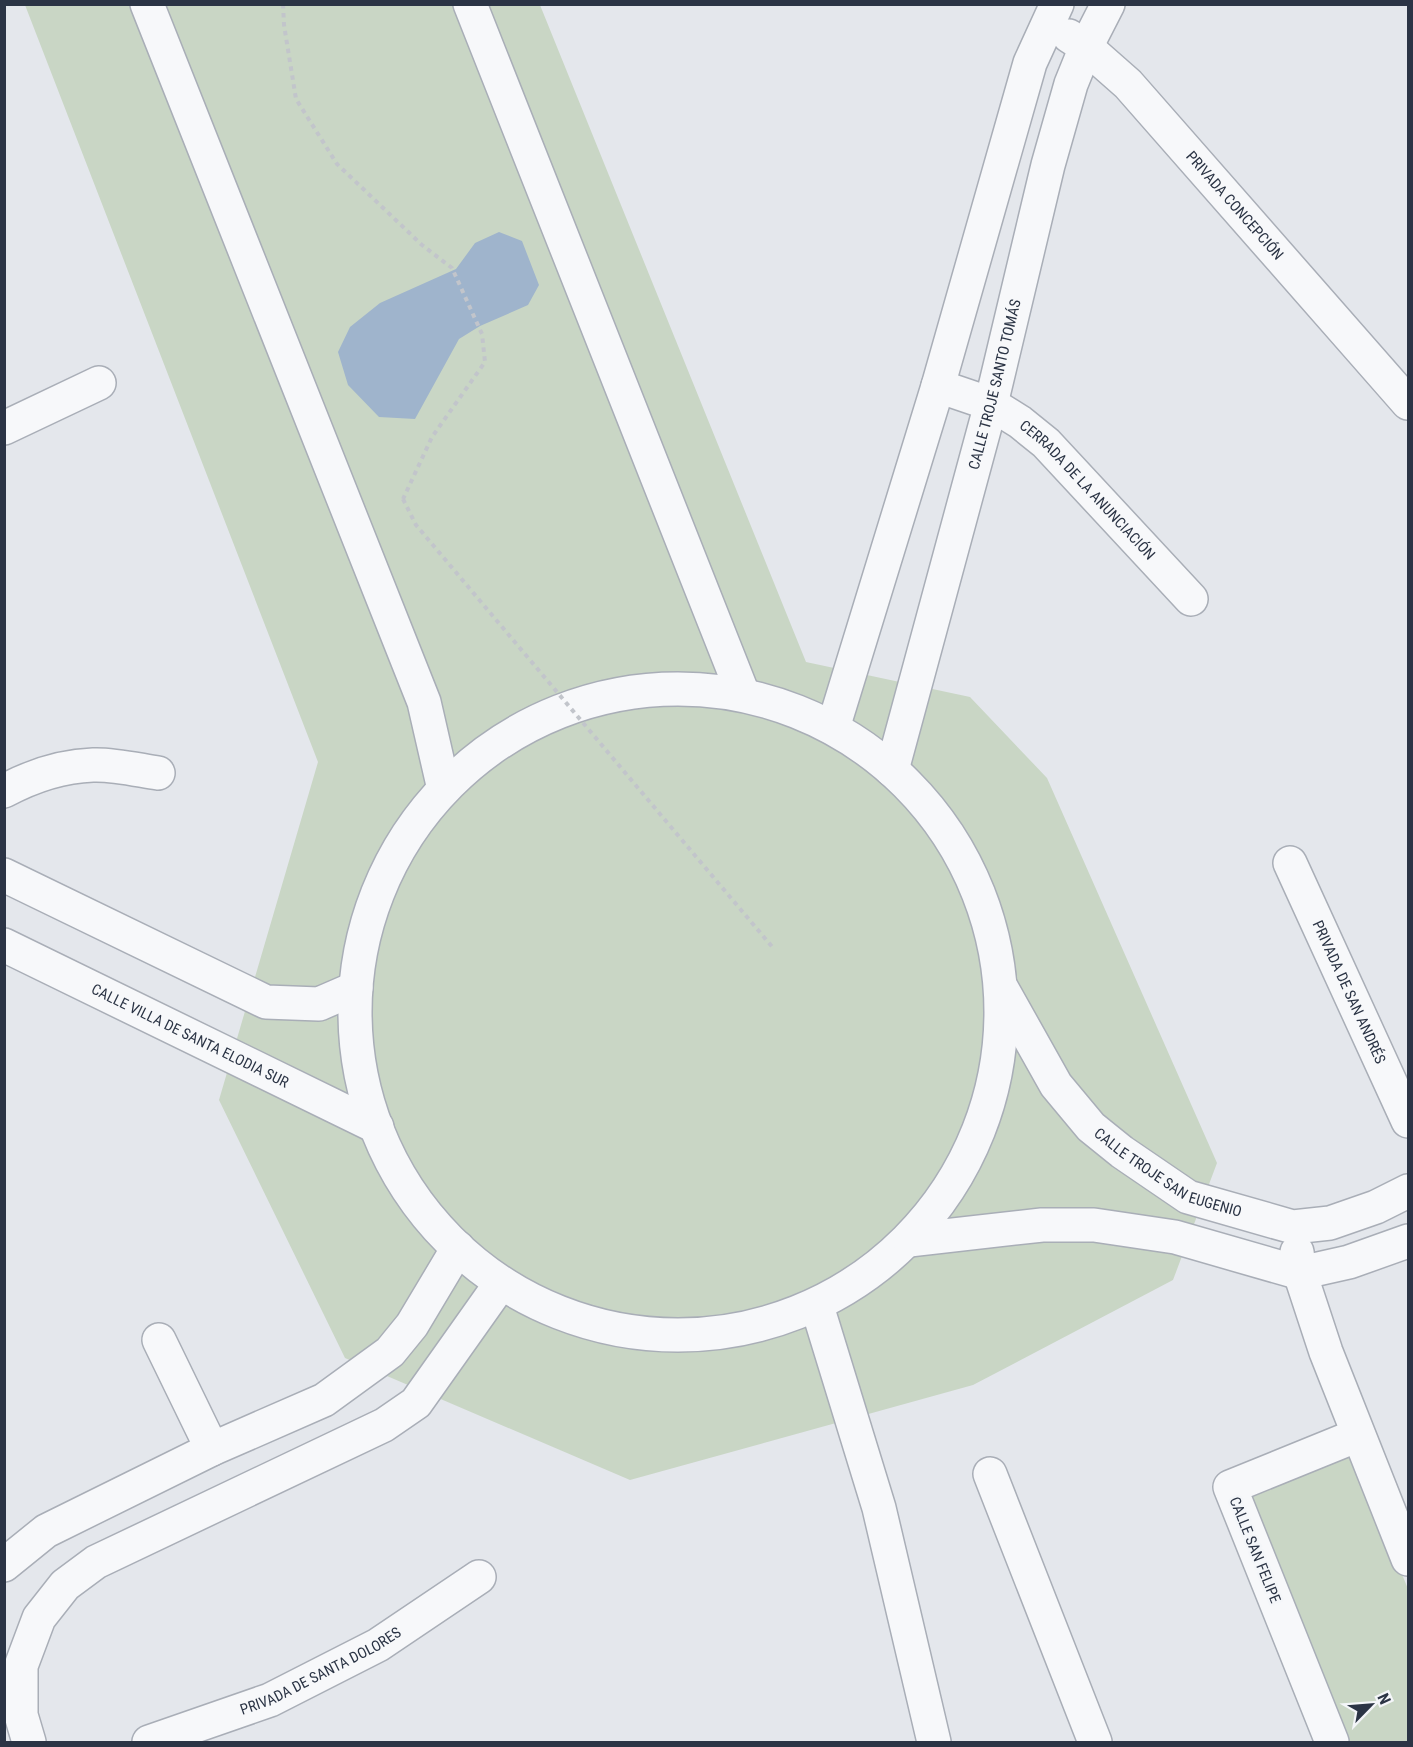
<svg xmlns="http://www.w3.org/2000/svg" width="1413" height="1747" font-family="'Roboto Condensed',sans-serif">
<rect width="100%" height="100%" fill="#e4e7ec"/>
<!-- green -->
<path fill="#c9d6c5" d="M25,5H540L806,662L970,697L1047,778L1217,1163L1173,1280L973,1385L630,1480L345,1358L219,1100L318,762Z
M1352,1451L1408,1589V1742H1349L1251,1497Z"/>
<!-- water -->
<path fill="#9fb4cc" d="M499,232L522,241L539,285L528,305L480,326L459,339L415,419L379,417L348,385L338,352L350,327L380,303L456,269L475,243Z"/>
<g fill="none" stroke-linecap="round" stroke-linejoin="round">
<!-- minor casing -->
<g stroke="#a9aeb7" stroke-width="36">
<g id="minor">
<path d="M147,4L424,702L443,785"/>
<path d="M470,4L743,694"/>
<path id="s1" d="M1069,36L1086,47L1128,84L1408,403"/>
<path id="s2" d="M938,386L991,404L1020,422L1046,443L1191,599"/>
<path d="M4,428L99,383"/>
<circle cx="678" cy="1012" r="323"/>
<path d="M833,728L938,386L1030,63L1057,4"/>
<path id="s3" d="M892,770L991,404L1048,165L1071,84L1086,47L1108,4"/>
<path d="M4,791C32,776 62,766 93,765C113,764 138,770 158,773"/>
<path id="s4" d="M1290,863L1408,1121"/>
<path d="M4,875L266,1002L319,1004L356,988"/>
<path id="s5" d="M4,945L377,1127"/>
<path id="s6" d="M1001,987L1056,1085L1091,1127L1122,1152L1188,1197L1293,1227L1330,1223L1376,1207L1408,1191"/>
<path d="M909,1240L1042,1225H1094L1175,1237L1300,1273L1349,1262L1408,1241"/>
<path d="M1297,1252L1300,1273L1326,1352L1408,1559"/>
<path d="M817,1306L879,1508L934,1742"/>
<path d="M159,1340L212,1449"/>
<path d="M990,1474L1095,1742"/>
<path d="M4,1565L46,1531L212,1449L324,1400L390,1352L412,1325L458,1248"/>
<path d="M29,1742L21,1715V1666L39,1618L65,1585L96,1562L384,1425L416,1403L501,1283"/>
<path id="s7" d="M149,1742L270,1700L378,1645L479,1577"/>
<path d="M1332,1742L1230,1487L1358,1435"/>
</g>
</g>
<!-- path -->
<path stroke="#c2c5cb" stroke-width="4" stroke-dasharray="4.5 4.5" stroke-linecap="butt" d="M283,4L284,25L296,99L337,164L422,245L452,268L482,334L485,362L432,437L403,499"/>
<!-- minor -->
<use href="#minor" stroke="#f7f8fa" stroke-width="33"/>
<!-- path-bridge -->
<path stroke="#c2c5cb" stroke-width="4" stroke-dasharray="4.5 4.5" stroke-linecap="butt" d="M403,499L416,525L774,949"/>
</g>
<g text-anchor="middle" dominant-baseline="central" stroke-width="5" stroke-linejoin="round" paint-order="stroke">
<!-- street labels -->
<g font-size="15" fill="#2b3445" stroke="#f4f6f9">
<text stroke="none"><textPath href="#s1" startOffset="238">PRIVADA CONCEPCIÓN</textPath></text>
<text stroke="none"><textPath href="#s3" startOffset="399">CALLE TROJE SANTO TOMÁS</textPath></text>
<text stroke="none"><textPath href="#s2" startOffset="186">CERRADA DE LA ANUNCIACIÓN</textPath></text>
<text stroke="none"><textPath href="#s4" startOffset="142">PRIVADA DE SAN ANDRÉS</textPath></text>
<text stroke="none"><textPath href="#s5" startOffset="207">CALLE VILLA DE SANTA ELODIA SUR</textPath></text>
<text stroke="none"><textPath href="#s6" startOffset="258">CALLE TROJE SAN EUGENIO</textPath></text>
<text transform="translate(1255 1550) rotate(68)">CALLE SAN FELIPE</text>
<text stroke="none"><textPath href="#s7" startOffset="186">PRIVADA DE SANTA DOLORES</textPath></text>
</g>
</g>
<!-- border -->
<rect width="1413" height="1747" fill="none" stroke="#2b3445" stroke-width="12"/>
<!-- north arrow -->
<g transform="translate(1371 1705) rotate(65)" stroke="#f4f6f9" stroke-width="4.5" paint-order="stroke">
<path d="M0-4.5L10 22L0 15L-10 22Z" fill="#2b3445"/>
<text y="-9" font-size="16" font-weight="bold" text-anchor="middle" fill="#2b3445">N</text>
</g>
</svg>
